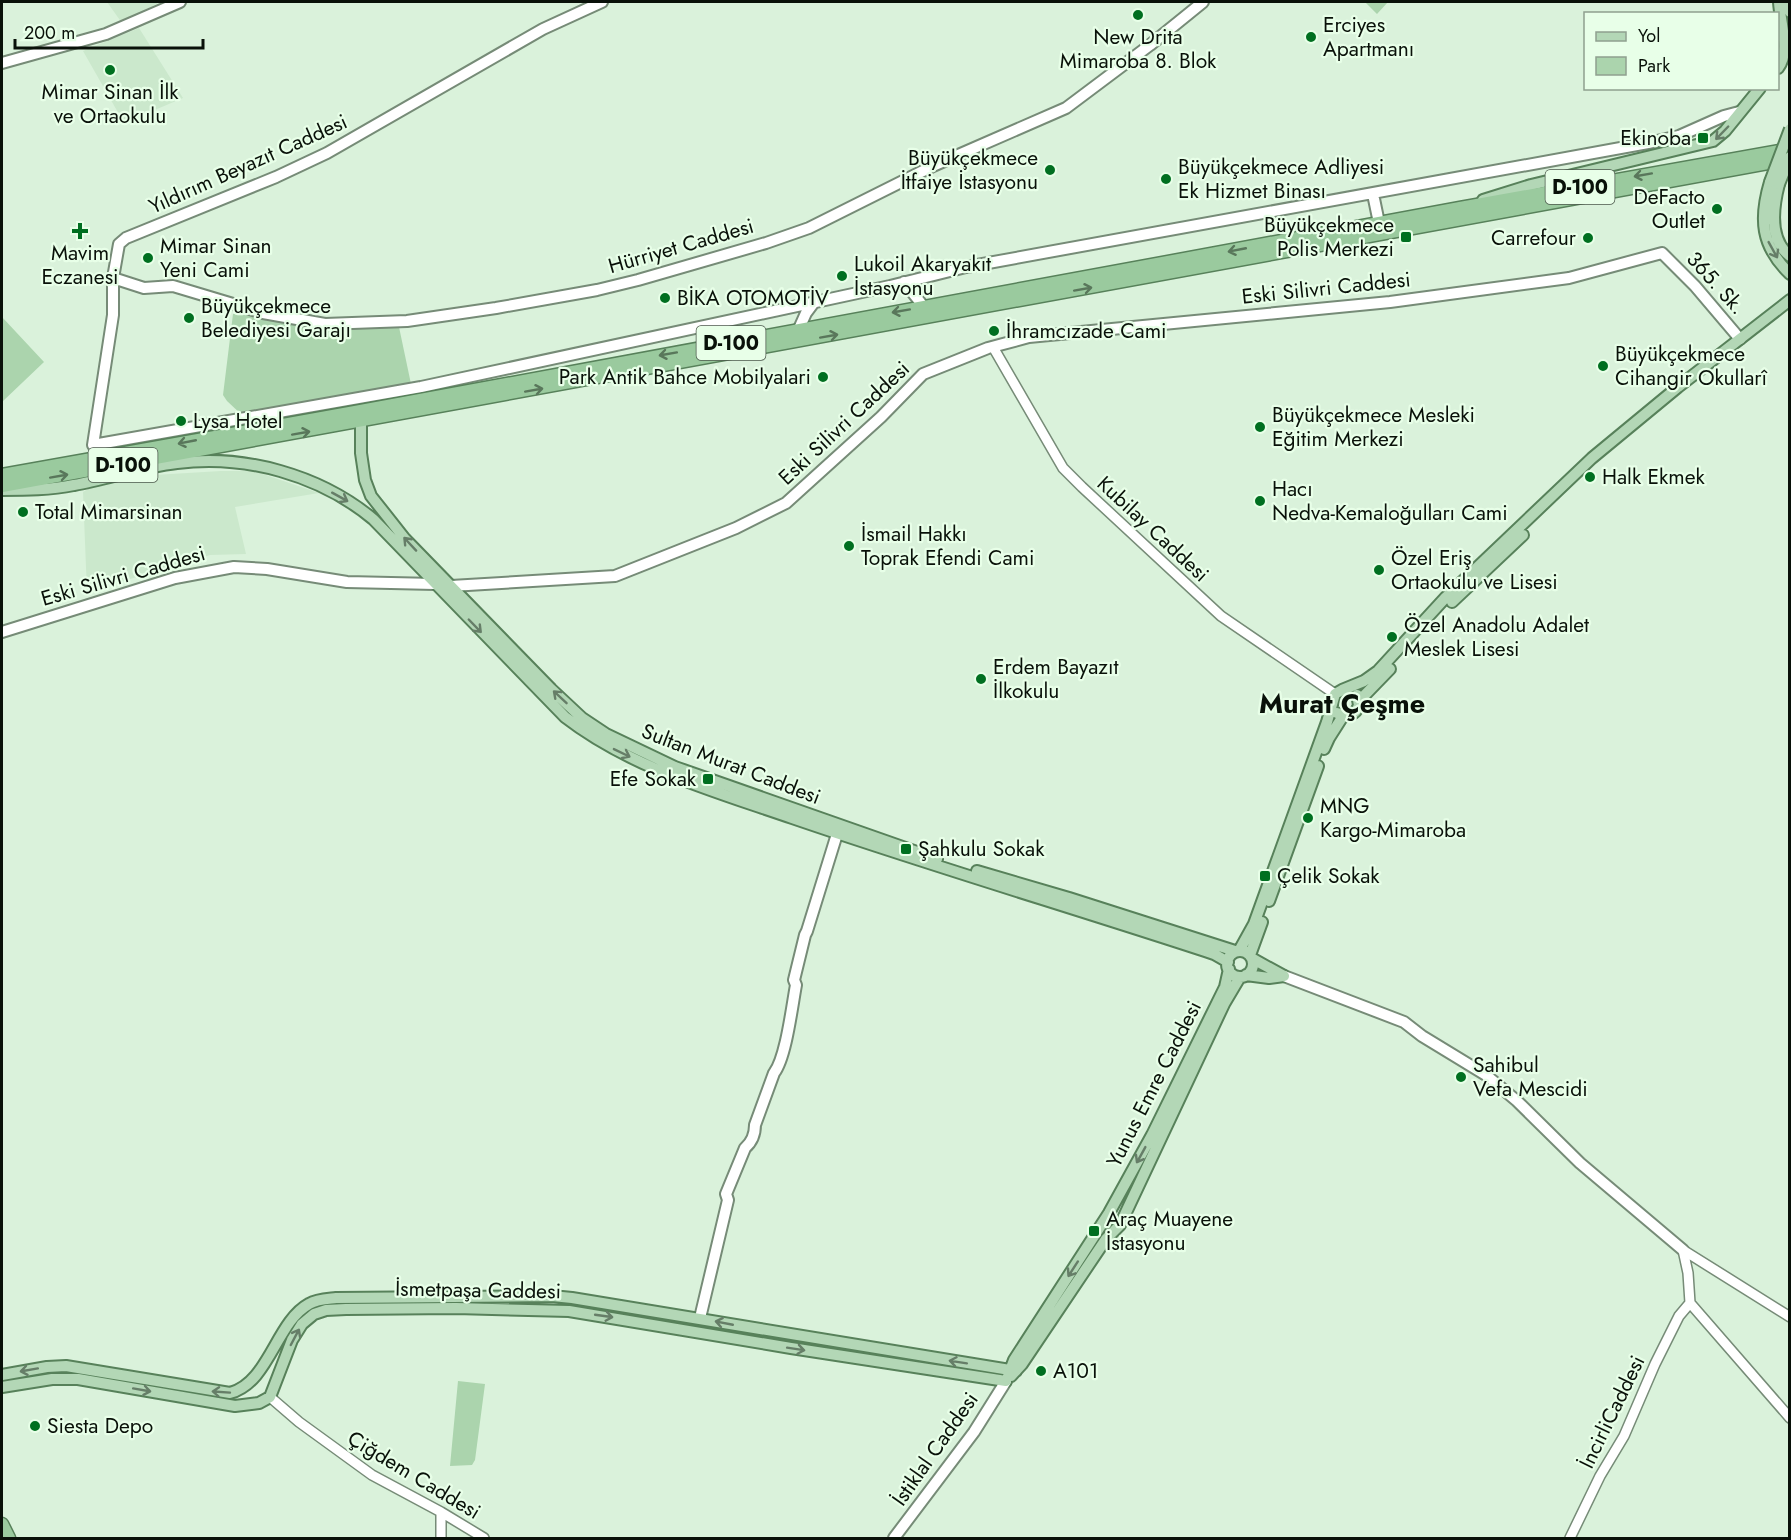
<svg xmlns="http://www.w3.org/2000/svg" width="1791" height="1540" font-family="Jost,sans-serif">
<rect width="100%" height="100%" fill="#daf2db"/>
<!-- built -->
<path fill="#cbe8cc" d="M107,2H160L122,23Z
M139,28L183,98L124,123L83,51Z
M221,471H254L319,493L235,507L246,554L210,555L87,592L83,492L90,488L154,475Z"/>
<!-- green -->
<path fill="#abd4ad" d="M1365,2H1388L1377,14Z
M244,313L324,330L399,327L411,384L243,416L227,401L223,395L233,314Z
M2,317L44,362L2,402Z
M458,1381L485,1384L475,1460L472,1465L450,1466Z"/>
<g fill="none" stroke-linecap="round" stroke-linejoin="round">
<!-- tertiary casing -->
<g stroke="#768b77" stroke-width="12">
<path id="tertiary" d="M993,347L1063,468L1082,487L1221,616L1335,694
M1683,1250L1790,1317
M1683,1250L1688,1273L1690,1303
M1690,1303L1790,1418
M270,1397L299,1422L372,1475L441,1512L484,1538
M441,1512V1538
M1570,1538L1600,1476L1624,1436L1655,1364L1679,1316L1690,1303"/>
</g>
<!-- secondary casing -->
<g stroke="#768b77" stroke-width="14">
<path id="secondary" d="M602,2L543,29L327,153L276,177L126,238L119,244L113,278V315L93,445L421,387L890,286L966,267L1648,143L1679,136L1724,116L1739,112
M2,63L106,34L180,2
M1373,194L1379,223
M113,278L144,288L173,286L263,313L325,324L407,321L496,308L597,290L638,280L766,243L809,228L933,166L1066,108L1150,45L1203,2
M904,282L924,307
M798,331L806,313L815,301
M451,586L615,576L736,528L786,503L881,417L923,374L988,348L1029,337L1390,302L1569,278L1662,253L1695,286L1740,339
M2,632L175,578L234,567L267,569L347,582L435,584
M1284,976L1404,1022L1422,1036L1486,1075L1517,1101L1580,1163L1683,1250
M700,1318L728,1200L726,1194L745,1148C752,1142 755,1134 755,1125L774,1073C786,1058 792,1006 796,985L794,980L805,935L807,931L837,834
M894,1538L974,1432L1006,1381"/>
</g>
<!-- primary casing -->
<g stroke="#57815a" stroke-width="14">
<path id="primary" d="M1786,2L1790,12
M1778,68C1791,52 1780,22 1779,2
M1770,182C1759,219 1761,246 1790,274
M1779,184C1773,207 1768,239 1790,256
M1483,200L1531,185L1713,141L1725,131L1760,88
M361,422V453L365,480L371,496L405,539L551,689L582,718L606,734L675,767L937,859
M2,490C26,490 50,490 74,485C108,479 142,467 177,463C245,454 320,475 373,519L565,717C631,768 714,791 792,818C932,866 1074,908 1214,954L1228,962
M1452,602L1523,535
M1359,701L1390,669
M1337,713C1347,718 1356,715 1359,705L1357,695
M1324,749L1329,738L1343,716
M977,871L1069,898L1235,951
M1269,901L1318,766
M1239,951L1254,924L1327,722L1335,694L1342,690L1364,681L1378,671L1446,597L1592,458L1678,387L1790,300
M1227 964a13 13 0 1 1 26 0a13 13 0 1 1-26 0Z
M1250,955L1262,922
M1253,959L1284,976
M1246,975L1269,978L1284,976
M2,1375L47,1367L66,1366L230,1393C269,1383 276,1322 309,1304C317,1299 327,1299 336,1298L552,1296L572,1298L1016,1371
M1008,1376L1014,1360L1109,1213L1152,1135L1225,987L1229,969
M1011,1376L1022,1364L1106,1239L1120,1225L1224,1004L1240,977
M2,1387L52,1379H78L235,1406L259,1403L270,1397L292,1340L302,1324L314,1314L326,1310L346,1309L456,1308L569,1311L791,1348L1006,1381"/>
</g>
<!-- trunk casing -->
<g stroke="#57815a" stroke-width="15">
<path id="trunk" d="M2,475L355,412L1460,208L1790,149
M2,486L1785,160
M2,1524L9,1538"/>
</g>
<!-- tertiary -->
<use href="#tertiary" stroke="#fff" stroke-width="9"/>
<!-- secondary -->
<use href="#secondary" stroke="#fff" stroke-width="10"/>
<!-- primary -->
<use href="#primary" stroke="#b3d7b6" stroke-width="10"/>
<!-- trunk -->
<use href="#trunk" stroke="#9aca9e" stroke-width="12"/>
<!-- primary-bridge casing -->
<g stroke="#57815a" stroke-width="14" stroke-linecap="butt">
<path id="primary-bridge" d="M1770,182L1790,129
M1779,184L1790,157"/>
</g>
<!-- primary-bridge -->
<use href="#primary-bridge" stroke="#b3d7b6" stroke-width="10"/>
</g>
<!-- one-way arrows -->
<defs><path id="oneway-shaft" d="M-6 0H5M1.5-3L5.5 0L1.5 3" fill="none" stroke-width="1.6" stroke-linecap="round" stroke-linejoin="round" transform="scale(1.5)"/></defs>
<g stroke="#667e68">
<use href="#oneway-shaft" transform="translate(1722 133) rotate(134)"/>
<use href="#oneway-shaft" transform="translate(1773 250) rotate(61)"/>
<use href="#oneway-shaft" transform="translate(340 497) rotate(29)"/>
<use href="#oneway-shaft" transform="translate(410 544) rotate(-133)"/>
<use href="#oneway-shaft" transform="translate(475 626) rotate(46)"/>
<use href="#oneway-shaft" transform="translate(560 697) rotate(-137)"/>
<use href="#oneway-shaft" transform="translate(622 753) rotate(26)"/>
<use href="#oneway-shaft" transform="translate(1141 1155) rotate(119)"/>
<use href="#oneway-shaft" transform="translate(1073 1269) rotate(123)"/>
<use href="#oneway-shaft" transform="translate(604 1316) rotate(8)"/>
<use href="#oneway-shaft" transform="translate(724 1323) rotate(-169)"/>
<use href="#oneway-shaft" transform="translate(295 1337) rotate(-62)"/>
<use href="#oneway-shaft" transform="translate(796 1349) rotate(9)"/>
<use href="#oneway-shaft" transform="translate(958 1362) rotate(-171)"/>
<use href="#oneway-shaft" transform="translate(29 1370) rotate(170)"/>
<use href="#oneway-shaft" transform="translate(142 1390) rotate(10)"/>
<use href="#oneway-shaft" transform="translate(221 1392) rotate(-176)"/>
</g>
<g stroke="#59775b">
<use href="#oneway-shaft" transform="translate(1643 175) rotate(170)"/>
<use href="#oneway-shaft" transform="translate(1237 250) rotate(169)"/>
<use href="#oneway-shaft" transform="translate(1083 289) rotate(-10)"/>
<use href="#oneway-shaft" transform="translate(901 311) rotate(170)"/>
<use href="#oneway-shaft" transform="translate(829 336) rotate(-10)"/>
<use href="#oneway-shaft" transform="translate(668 354) rotate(170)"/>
<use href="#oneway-shaft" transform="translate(534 390) rotate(-10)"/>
<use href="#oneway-shaft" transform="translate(301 433) rotate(-10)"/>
<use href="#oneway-shaft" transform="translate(187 442) rotate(169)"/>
<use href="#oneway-shaft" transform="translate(59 476) rotate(-10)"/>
</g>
<!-- markers -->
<g fill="#006f20" stroke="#e8ffe8" stroke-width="2">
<circle cx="1138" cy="15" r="6"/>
<circle cx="1311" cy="37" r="6"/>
<circle cx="110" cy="70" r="6"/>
<rect x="1697" y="132" width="12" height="12" rx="3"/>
<circle cx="1050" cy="170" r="6"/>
<circle cx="1166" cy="179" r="6"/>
<circle cx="1717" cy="209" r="6"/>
<path d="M77 222h6v6h6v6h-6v6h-6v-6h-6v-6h6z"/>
<rect x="1400" y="231" width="12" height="12" rx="3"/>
<circle cx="1588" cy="238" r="6"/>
<circle cx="148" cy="258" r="6"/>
<circle cx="842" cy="276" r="6"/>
<circle cx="665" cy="298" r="6"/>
<circle cx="189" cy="318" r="6"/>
<circle cx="994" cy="331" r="6"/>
<circle cx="1603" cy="366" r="6"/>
<circle cx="823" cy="377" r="6"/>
<circle cx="181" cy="421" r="6"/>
<circle cx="1260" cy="427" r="6"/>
<circle cx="1590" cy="477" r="6"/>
<circle cx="1260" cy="501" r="6"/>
<circle cx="23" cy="512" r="6"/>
<circle cx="849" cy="546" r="6"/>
<circle cx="1379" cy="570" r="6"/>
<circle cx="1392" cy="637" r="6"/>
<circle cx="981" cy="679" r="6"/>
<rect x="702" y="773" width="12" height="12" rx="3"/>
<circle cx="1308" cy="818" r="6"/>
<rect x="900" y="843" width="12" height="12" rx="3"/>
<rect x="1259" y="870" width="12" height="12" rx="3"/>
<circle cx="1461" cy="1077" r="6"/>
<rect x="1088" y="1225" width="12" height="12" rx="3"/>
<circle cx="1041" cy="1371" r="6"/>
<circle cx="35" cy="1426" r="6"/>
</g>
<g text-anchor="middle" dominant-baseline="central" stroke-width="4.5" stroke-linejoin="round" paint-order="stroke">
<!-- shield labels -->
<g fill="#e8ffe8" stroke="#4c584c" stroke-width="1.5">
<rect x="1545.5" y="170" width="69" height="34" rx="4.5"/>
<rect x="696.5" y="326" width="69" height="34" rx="4.5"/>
<rect x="88.5" y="448" width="69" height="34" rx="4.5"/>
</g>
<g font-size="20" font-weight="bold" fill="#091109">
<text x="1580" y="187">D-100</text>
<text x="731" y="343">D-100</text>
<text x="123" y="465">D-100</text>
</g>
<!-- poi labels -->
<g font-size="21" fill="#091109" stroke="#e8ffe8" text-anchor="start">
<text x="1323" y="25">Erciyes<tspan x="1323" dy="24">Apartmanı</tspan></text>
<text x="1138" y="37" text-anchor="middle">New Drita<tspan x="1138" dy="24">Mimaroba 8. Blok</tspan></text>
<text x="110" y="92" text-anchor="middle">Mimar Sinan İlk<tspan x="110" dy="24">ve Ortaokulu</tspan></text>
<text x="1691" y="138" text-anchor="end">Ekinoba</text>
<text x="1038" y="158" text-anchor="end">Büyükçekmece<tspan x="1038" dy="24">İtfaiye İstasyonu</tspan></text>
<text x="1178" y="167">Büyükçekmece Adliyesi<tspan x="1178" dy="24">Ek Hizmet Binası</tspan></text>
<text x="1705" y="197" text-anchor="end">DeFacto<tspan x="1705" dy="24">Outlet</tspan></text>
<text x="1394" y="225" text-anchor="end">Büyükçekmece<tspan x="1394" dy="24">Polis Merkezi</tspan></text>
<text x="1576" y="238" text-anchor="end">Carrefour</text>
<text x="160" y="246">Mimar Sinan<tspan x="160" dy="24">Yeni Cami</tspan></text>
<text x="80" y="253" text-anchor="middle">Mavim<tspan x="80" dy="24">Eczanesi</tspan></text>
<text x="854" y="264">Lukoil Akaryakıt<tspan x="854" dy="24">İstasyonu</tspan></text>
<text x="677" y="298">BİKA OTOMOTİV</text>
<text x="201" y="306">Büyükçekmece<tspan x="201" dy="24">Belediyesi Garajı</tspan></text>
<text x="1006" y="331">İhramcızade Cami</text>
<text x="1615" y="354">Büyükçekmece<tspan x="1615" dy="24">Cihangir Okullarî</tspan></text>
<text x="811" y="377" text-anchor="end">Park Antik Bahce Mobilyalari</text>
<text x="1272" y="415">Büyükçekmece Mesleki<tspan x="1272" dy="24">Eğitim Merkezi</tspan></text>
<text x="193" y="421">Lysa Hotel</text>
<text x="1602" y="477">Halk Ekmek</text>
<text x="1272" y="489">Hacı<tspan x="1272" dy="24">Nedva-Kemaloğulları Cami</tspan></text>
<text x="35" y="512">Total Mimarsinan</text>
<text x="861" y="534">İsmail Hakkı<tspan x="861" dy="24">Toprak Efendi Cami</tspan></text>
<text x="1391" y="558">Özel Eriş<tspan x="1391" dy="24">Ortaokulu ve Lisesi</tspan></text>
<text x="1404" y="625">Özel Anadolu Adalet<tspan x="1404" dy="24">Meslek Lisesi</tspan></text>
<text x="993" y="667">Erdem Bayazıt<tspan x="993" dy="24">İlkokulu</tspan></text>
<text x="696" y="779" text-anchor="end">Efe Sokak</text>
<text x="1320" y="806">MNG<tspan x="1320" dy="24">Kargo-Mimaroba</tspan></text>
<text x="918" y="849">Şahkulu Sokak</text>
<text x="1277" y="876">Çelik Sokak</text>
<text x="1473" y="1065">Sahibul<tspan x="1473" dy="24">Vefa Mescidi</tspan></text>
<text x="1106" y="1219">Araç Muayene<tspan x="1106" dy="24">İstasyonu</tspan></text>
<text x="1053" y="1371">A101</text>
<text x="47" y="1426">Siesta Depo</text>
</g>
<!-- street labels -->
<g font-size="21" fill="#091109" stroke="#e8ffe8">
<text transform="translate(248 164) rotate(-24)">Yıldırım Beyazıt Caddesi</text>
<text transform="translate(681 246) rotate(-16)">Hürriyet Caddesi</text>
<text transform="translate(1716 283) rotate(48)">365. Sk.</text>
<text transform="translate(1326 288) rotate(-6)">Eski Silivri Caddesi</text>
<text transform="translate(844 423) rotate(-43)">Eski Silivri Caddesi</text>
<text transform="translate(1153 529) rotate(43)">Kubilay Caddesi</text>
<text transform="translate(123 576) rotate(-16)">Eski Silivri Caddesi</text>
<text transform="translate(731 764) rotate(21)">Sultan Murat Caddesi</text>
<text transform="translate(1154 1084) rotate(-63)">Yunus Emre Caddesi</text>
<text transform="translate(478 1290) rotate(1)">İsmetpaşa Caddesi</text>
<text transform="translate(1612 1412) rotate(-64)">İncirliCaddesi</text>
<text transform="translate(935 1449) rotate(-55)">İstiklal Caddesi</text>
<text transform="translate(414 1475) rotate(31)">Çiğdem Caddesi</text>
</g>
<!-- district labels -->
<g font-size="27" font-weight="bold" fill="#091109" stroke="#e8ffe8">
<text x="1342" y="703">Murat Çeşme</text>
</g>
</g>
<!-- border -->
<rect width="1791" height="1540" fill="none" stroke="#091109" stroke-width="6"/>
<!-- legend -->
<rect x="1584" y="12" width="195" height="78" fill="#e8ffe8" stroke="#8fa08f" stroke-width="1.5"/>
<rect x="1596" y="32" width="30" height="9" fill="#b3d7b6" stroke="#8fa08f" stroke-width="1.5"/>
<text x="1638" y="42" font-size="18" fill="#091109">Yol</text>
<rect x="1596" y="57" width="30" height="18" fill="#abd4ad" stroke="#8fa08f" stroke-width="1.5"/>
<text x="1638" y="72" font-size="18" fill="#091109">Park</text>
<!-- scale -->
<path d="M15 39v9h188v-9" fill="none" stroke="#091109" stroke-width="3"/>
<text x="24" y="39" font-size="18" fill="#091109" stroke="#e8ffe8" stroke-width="4.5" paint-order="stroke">200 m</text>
</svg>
